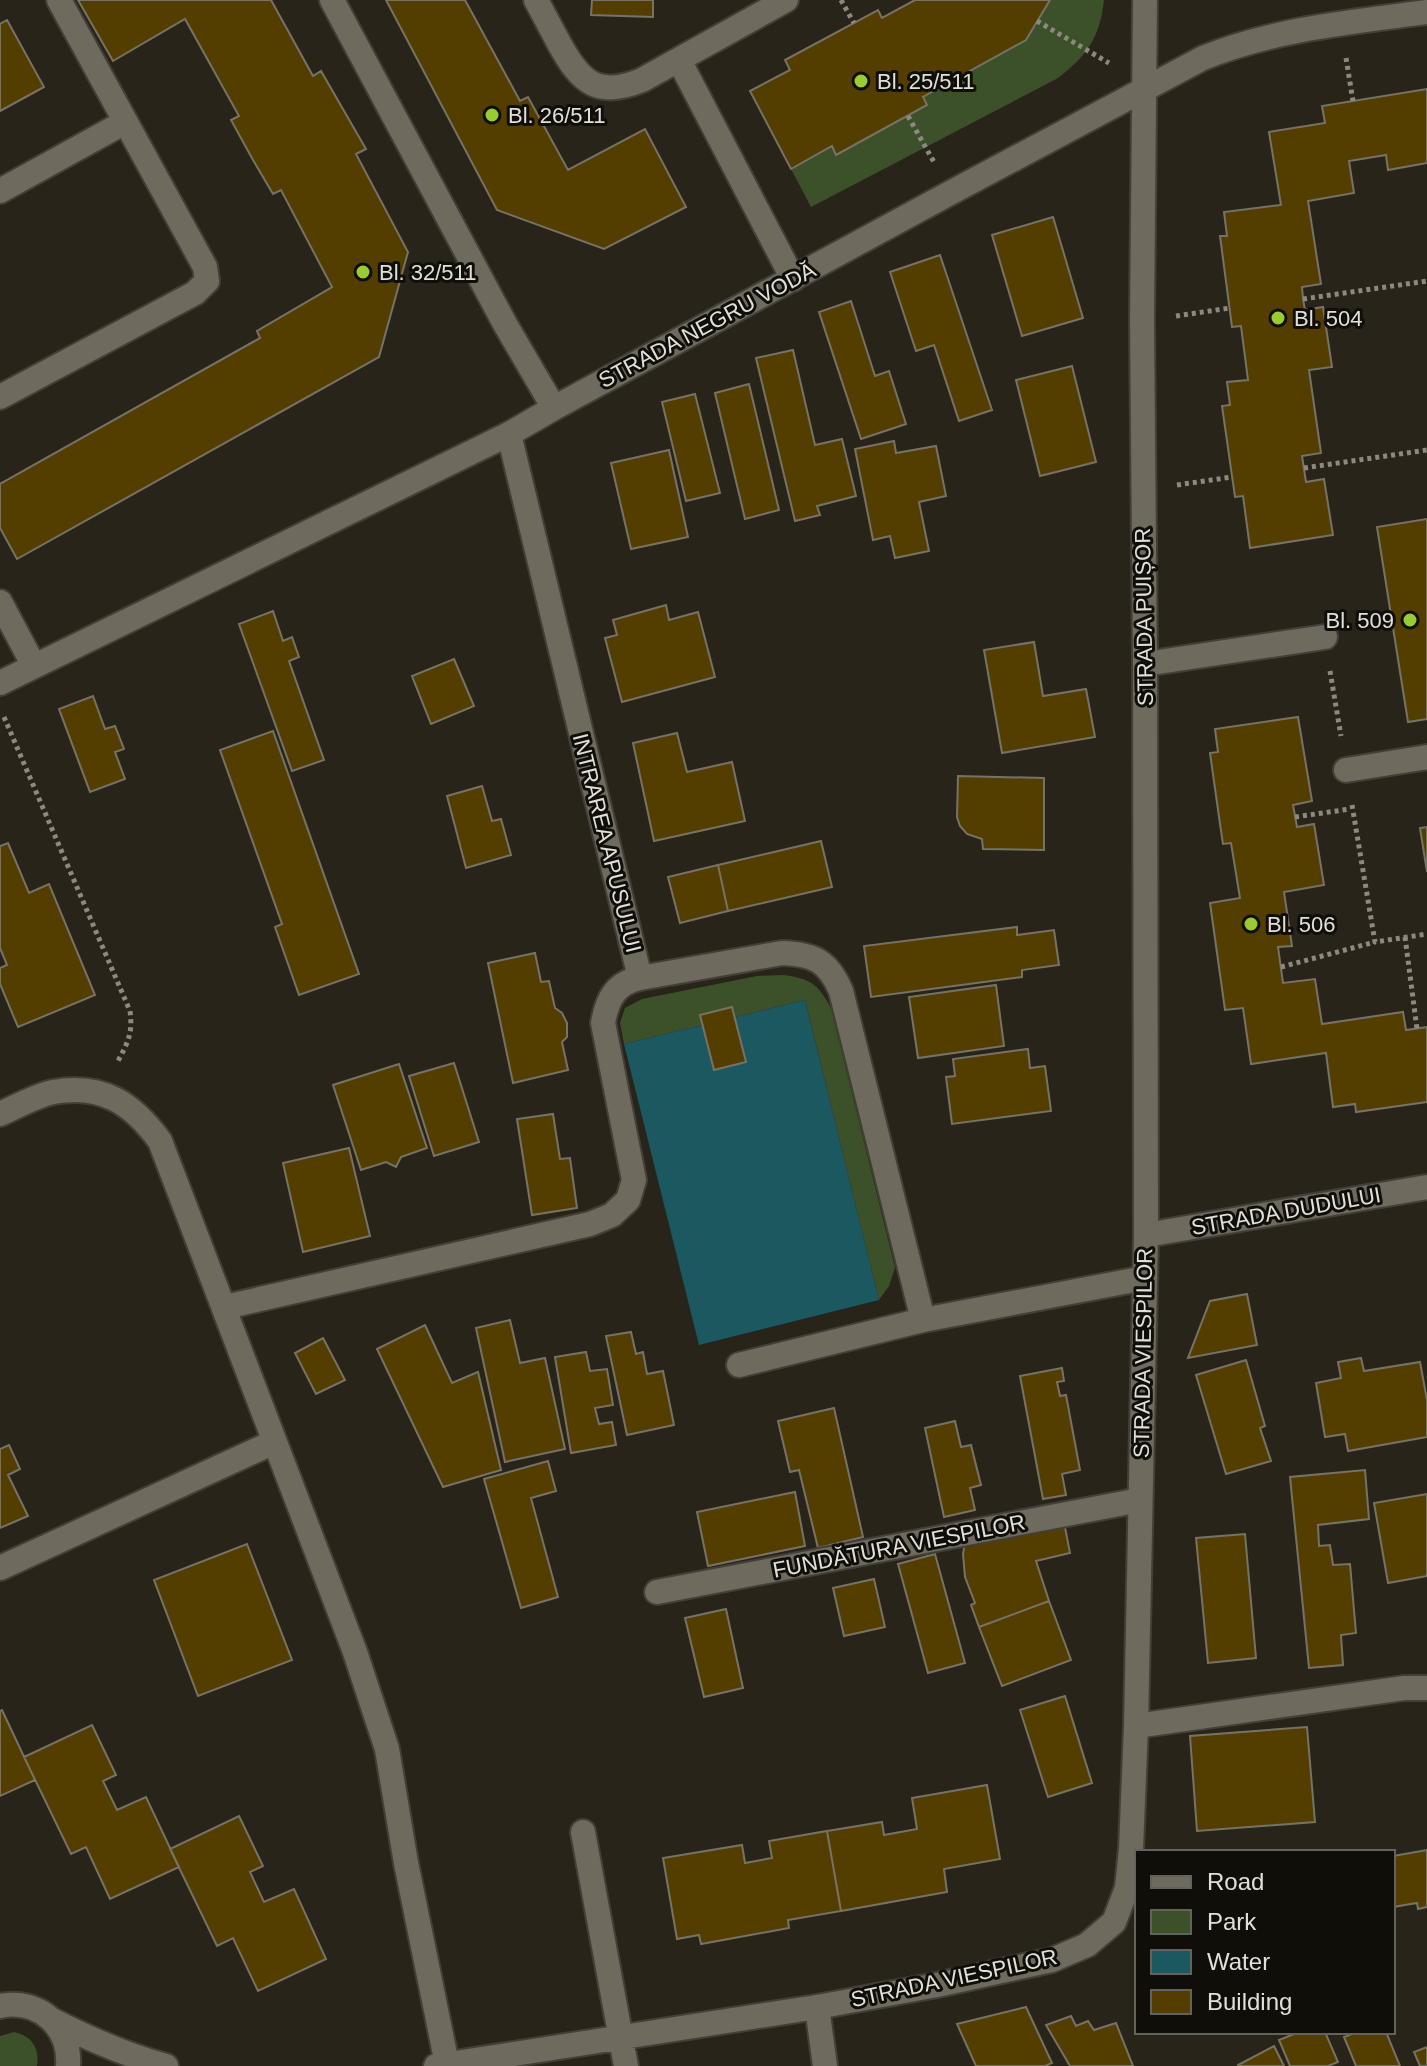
<svg xmlns="http://www.w3.org/2000/svg" width="1427" height="2066" font-family="Arial,sans-serif">
<rect width="100%" height="100%" fill="#29241a"/>
<!-- green -->
<path fill="#3c502a" d="M1050,0H1104C1100,37 1087,56 1058,78L811,207L791,169L832,146L836,154L927,106L923,97L1026,40Z
M784,975C811,979 818,984 831,1008L895,1268L889,1286L879,1300L805,1000L735,1017L732,1008L700,1015L703,1025L624,1044L620,1023L625,1008L642,999L757,976Z
M14,2032C32,2036 40,2048 37,2066H0V2036Z"/>
<!-- water -->
<path fill="#1b5860" d="M805,1000L879,1300L699,1345L624,1044L703,1025L714,1069L745,1062L735,1017Z"/>
<!-- building -->
<path fill="#533e00" stroke="#777266" stroke-width="2" d="M78,0H271L313,76L321,71L366,149L356,154L408,252L379,357L17,559L0,528V484L260,338L257,331L332,287L281,190L273,194L253,160L231,120L239,116L185,19L113,61Z
M386,0H465L520,101L528,97L568,170L645,129L686,207L604,249L497,210Z
M592,0H653V17L591,15Z
M915,0H1050L1026,40L923,97L927,105L836,155L832,146L791,169L750,91L790,70L785,60L878,10L882,18Z
M7,20L44,87L0,111V24Z
M1427,89V163L1388,170L1386,155L1349,161L1354,193L1308,201L1321,284L1302,287L1303,299L1305,310L1323,307L1332,367L1309,370L1321,453L1302,456L1306,482L1324,479L1333,535L1250,548L1243,496L1235,497L1222,406L1230,405L1227,382L1248,380L1241,326L1232,327L1220,236H1227L1224,212L1281,205L1269,132L1325,123L1322,106Z
M1053,217L1083,318L1022,336L992,235Z
M940,255L992,410L959,421L934,345L916,351L890,272Z
M851,301L875,376L889,371L906,424L861,439L819,312Z
M793,350L815,445L842,439L856,496L817,506L820,515L795,521L756,358Z
M1072,366L1096,462L1040,476L1016,380Z
M749,384L779,510L745,519L715,393Z
M695,394L720,493L686,501L662,402Z
M894,441L896,453L936,446L946,496L919,502L929,551L895,558L890,536L873,540L855,449Z
M669,450L688,537L631,549L611,463Z
M1427,519V719L1408,722L1377,527Z
M666,605L669,620L698,612L715,677L622,702L605,638L617,635L613,620Z
M273,611L283,641L292,637L299,657L289,661L324,760L292,771L239,624Z
M1034,642L1043,696L1086,689L1095,737L1002,753L984,650Z
M454,659L474,706L431,724L412,676Z
M93,696L105,729L115,726L124,749L115,752L125,779L90,792L59,709Z
M1298,717L1312,801L1293,805L1297,827L1314,824L1324,885L1284,892L1292,946L1278,947L1283,983L1315,979L1322,1024L1403,1012L1406,1030L1427,1027V1102L1356,1112L1355,1104L1333,1107L1326,1053L1251,1064L1243,1008L1225,1010L1210,903L1240,898L1231,843L1223,844L1220,824L1210,753L1218,752L1215,729Z
M273,731L359,974L299,995L275,927L282,924L220,750Z
M677,733L687,772L732,762L745,821L654,841L633,743Z
M958,776L1044,778V850L983,849L982,839L967,834L960,826L957,817Z
M482,786L492,821L501,819L511,855L466,868L447,796Z
M1427,827V872L1420,828Z
M821,841L832,887L728,911L718,865Z
M8,843L29,893L49,884L95,995L18,1027L0,984V968L7,965L0,948V846Z
M718,865L728,911L680,923L668,877Z
M1017,927V935L1054,930L1059,965L1022,970V977L871,997L864,946Z
M535,953L541,982L549,981L555,1008L562,1013L567,1023V1037L562,1042L568,1070L513,1083L488,963Z
M996,985L1004,1046L918,1058L909,997Z
M732,1007L746,1062L714,1070L700,1015Z
M1028,1049L1030,1068L1045,1066L1051,1111L952,1124L946,1077L955,1076L953,1059Z
M454,1063L479,1142L434,1156L409,1076Z
M399,1064L427,1148L401,1157L396,1167L386,1162L361,1170L333,1085Z
M553,1114L560,1159L570,1158L577,1208L532,1215L517,1119Z
M349,1148L370,1236L303,1252L283,1163Z
M1247,1294L1257,1345L1188,1358L1210,1301Z
M510,1320L520,1363L545,1358L565,1449L505,1462L476,1328Z
M425,1325L452,1383L478,1372L501,1470L443,1487L377,1349Z
M631,1332L636,1354L643,1352L647,1374L663,1371L674,1425L627,1435L606,1336Z
M323,1338L345,1380L316,1394L295,1353Z
M586,1352L590,1371L607,1369L613,1405L595,1408L599,1424L612,1422L616,1445L571,1453L555,1357Z
M1361,1358L1364,1371L1420,1362L1427,1400V1437L1348,1451L1345,1434L1325,1437L1316,1383L1341,1378L1338,1362Z
M1246,1360L1265,1426L1260,1428L1271,1461L1226,1474L1196,1375Z
M1062,1368L1064,1381L1057,1382L1060,1396L1066,1395L1080,1470L1062,1474L1066,1495L1043,1499L1020,1376Z
M834,1408L863,1537L818,1548L799,1470L790,1472L778,1421Z
M955,1421L961,1447L971,1445L981,1485L970,1488L975,1510L944,1517L925,1428Z
M9,1445L20,1469L8,1475L28,1516L0,1528V1449Z
M548,1461L556,1491L531,1498L558,1597L521,1608L484,1479Z
M1365,1470L1369,1519L1318,1525L1319,1546L1330,1545L1333,1565L1350,1564L1356,1633L1341,1635L1343,1665L1309,1668L1290,1477Z
M795,1492L805,1546L708,1566L697,1512Z
M1427,1494V1576L1388,1583L1374,1503Z
M1064,1522L1070,1553L1036,1561L1049,1601L979,1627L971,1605L975,1603L965,1577L963,1554L965,1542Z
M1245,1534L1256,1658L1208,1663L1196,1538Z
M247,1544L292,1660L198,1696L154,1580Z
M935,1554L965,1663L928,1673L898,1564Z
M874,1579L885,1627L844,1636L833,1588Z
M1049,1601L1071,1660L1002,1686L979,1627Z
M726,1609L743,1688L704,1697L685,1618Z
M1065,1696L1092,1783L1048,1797L1020,1710Z
M2,1710L35,1780L0,1796V1711Z
M92,1725L116,1775L103,1781L117,1810L146,1797L179,1867L110,1899L86,1847L71,1854L24,1757Z
M1307,1727L1315,1822L1197,1831L1190,1736Z
M987,1785L1000,1859L944,1869L947,1892L841,1911L827,1831L882,1822L884,1835L917,1829L912,1798Z
M239,1816L263,1866L250,1872L264,1902L294,1889L326,1959L258,1991L233,1938L217,1946L170,1849Z
M827,1831L841,1911L788,1920L789,1928L701,1944L699,1935L677,1939L663,1858L742,1845L745,1863L772,1858L769,1841Z
M1427,1850V1907L1418,1909L1417,1903L1393,1907V1856Z
M1026,2007L1052,2063L1045,2066H976L957,2024Z
M1071,2016L1076,2026L1088,2021L1094,2030L1116,2023L1133,2066H1070L1046,2025Z
M1299,2032H1325L1338,2062L1328,2066H1290L1279,2040Z
M1357,2032H1386L1400,2066H1356L1344,2037Z
M1274,2046L1284,2066H1239L1238,2065Z
M1427,2047V2066H1420L1414,2052Z"/>
<g fill="none" stroke-linecap="round" stroke-linejoin="round">
<!-- minor casing -->
<g stroke="#433f38" stroke-width="28">
<path id="minor" d="M332,0L505,324L554,408
M536,0C544,15 552,30 560,45C581,83 598,98 642,80L786,0
M679,60L793,279
M0,191L125,122
M0,397L195,293L207,281L205,267L59,0
M0,602L34,666
M1145,664L1325,637
M0,683L509,434L554,408L950,193L1203,58C1274,29 1351,22 1427,12
M1346,770L1427,757
M640,978L782,953C814,954 828,961 841,991L923,1320L1145,1278
M0,1114C16,1107 35,1096 53,1092C102,1083 132,1103 160,1141L355,1652L387,1749L406,1863L447,2064
M1146,1235L1427,1187
M225,1307L590,1224L612,1215L628,1200L634,1180L603,1023C607,1000 615,983 640,978L509,434
M739,1365L923,1320
M0,1568L274,1442
M657,1592L1140,1500
M1136,1726L1404,1688H1427
M583,1832L626,2066
M0,2006C39,1998 71,2027 68,2066
M817,2007L825,2066
M52,2020C89,2039 126,2055 166,2066
M436,2066L817,2007L937,1985L1052,1960L1087,1945L1114,1922L1127,1888L1131,1849L1136,1726L1146,1235L1145,664L1142,320L1145,0"/>
</g>
<!-- path -->
<path stroke="#8d8981" stroke-width="5" stroke-dasharray="4 4" stroke-linecap="butt" d="M841,0L854,23
M1037,21L1109,63
M1346,58L1353,101
M908,116L935,164
M1303,299L1427,281
M1176,316L1230,308
M1304,468L1427,450
M1177,485L1232,477
M1330,671L1341,736
M4,717L130,1011C133,1033 128,1042 118,1061
M1352,805L1375,942L1427,934
M1295,817L1350,809
M1405,937L1417,1029
M1281,967L1375,942"/>
<!-- minor -->
<use href="#minor" stroke="#6f6a5e" stroke-width="24"/>
</g>
<!-- markers -->
<g fill="#9bcb33" stroke="#100e09" stroke-width="3">
<circle cx="861" cy="81" r="8"/>
<circle cx="492" cy="115" r="8"/>
<circle cx="363" cy="272" r="8"/>
<circle cx="1278" cy="318" r="8"/>
<circle cx="1410" cy="620" r="8"/>
<circle cx="1251" cy="924" r="8"/>
</g>
<g text-anchor="middle" dominant-baseline="central" stroke-width="6" stroke-linejoin="round" paint-order="stroke">
<!-- poi labels -->
<g font-size="22" fill="#e2dfd8" stroke="#100e09" text-anchor="start">
<text x="877" y="81">Bl. 25/511</text>
<text x="508" y="115">Bl. 26/511</text>
<text x="379" y="272">Bl. 32/511</text>
<text x="1294" y="318">Bl. 504</text>
<text x="1394" y="620" text-anchor="end">Bl. 509</text>
<text x="1267" y="924">Bl. 506</text>
</g>
<!-- street labels -->
<g font-size="22" fill="#e2dfd8" stroke="#100e09">
<text transform="translate(707 325) rotate(-28)">STRADA NEGRU VODĂ</text>
<text transform="translate(1144 617) rotate(-91)">STRADA PUIȘOR</text>
<text transform="translate(607 843) rotate(76)">INTRAREA APUSULUI</text>
<text transform="translate(1286 1211) rotate(-10)">STRADA DUDULUI</text>
<text transform="translate(1143 1353) rotate(-89)">STRADA VIESPILOR</text>
<text transform="translate(899 1546) rotate(-11)">FUNDĂTURA VIESPILOR</text>
<text transform="translate(954 1978) rotate(-12)">STRADA VIESPILOR</text>
</g>
</g>
<!-- legend -->
<rect x="1135" y="1850" width="260" height="184" fill="#100e09" stroke="#64625c" stroke-width="2"/>
<rect x="1151" y="1876" width="40" height="12" fill="#6f6a5e" stroke="#64625c" stroke-width="2"/>
<text x="1207" y="1890" font-size="24" fill="#e2dfd8">Road</text>
<rect x="1151" y="1910" width="40" height="24" fill="#3c502a" stroke="#64625c" stroke-width="2"/>
<text x="1207" y="1930" font-size="24" fill="#e2dfd8">Park</text>
<rect x="1151" y="1950" width="40" height="24" fill="#1b5860" stroke="#64625c" stroke-width="2"/>
<text x="1207" y="1970" font-size="24" fill="#e2dfd8">Water</text>
<rect x="1151" y="1990" width="40" height="24" fill="#533e00" stroke="#64625c" stroke-width="2"/>
<text x="1207" y="2010" font-size="24" fill="#e2dfd8">Building</text>
</svg>
